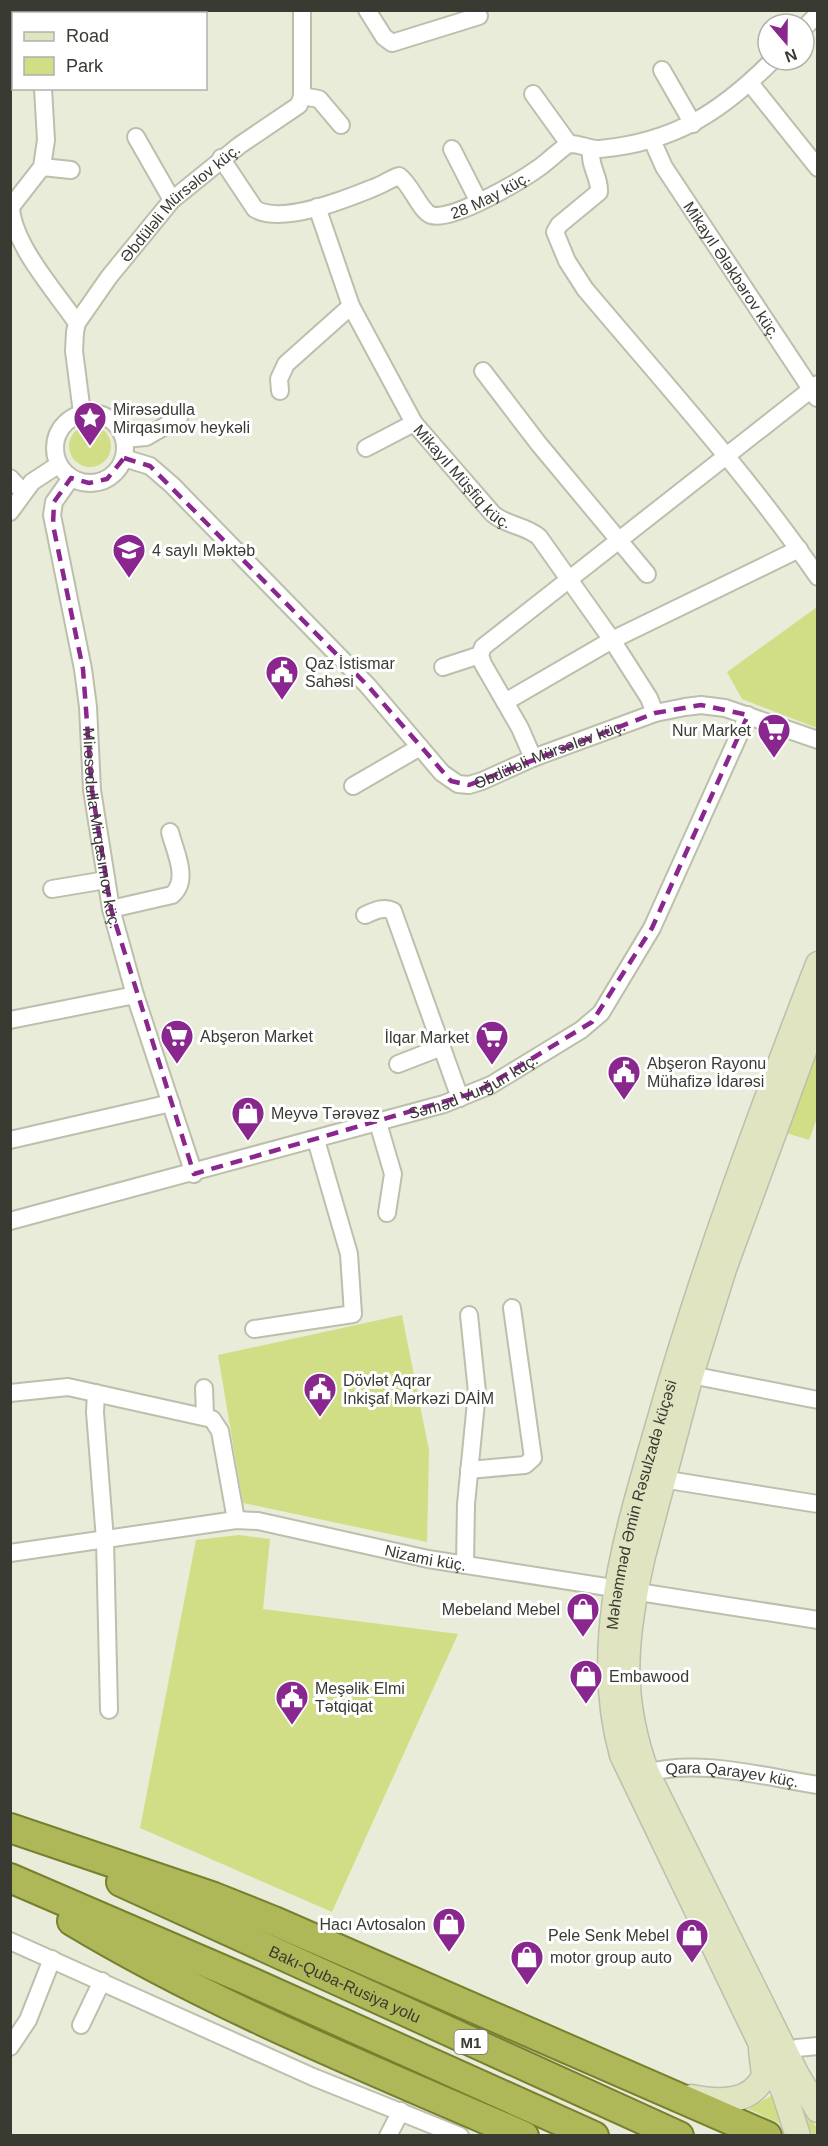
<svg xmlns="http://www.w3.org/2000/svg" width="828" height="2146" font-family="Helvetica,sans-serif">
<rect width="100%" height="100%" fill="#e8ecd8"/>
<!-- green -->
<path fill="#d1de86" d="M69 446a21 21 0 1 1 42 0a21 21 0 1 1-42 0Z
M817,607V728L742,699L727,672Z
M817,1044V1118L809,1140L783,1132Z
M402,1315L429,1450L427,1542L243,1503L218,1355Z
M239,1535L270,1539L263,1609L458,1634L332,1912L140,1828L196,1540Z
M774,2094L783,2125L748,2109Z
M798,2102L817,2128V2135L806,2132Z"/>
<g fill="none" stroke-linecap="round" stroke-linejoin="round">
<!-- minor casing -->
<g stroke="#bcbfac" stroke-width="20">
<g id="minor">
<path d="M67,10L68,14"/>
<path d="M367,10L384,37L392,43L479,16"/>
<path d="M178,14L184,10"/>
<path d="M804,28L818,14"/>
<path d="M662,70L693,124"/>
<path d="M750,83L818,168"/>
<path d="M533,94L569,144"/>
<path d="M302,96L319,99L341,125"/>
<path d="M136,137L172,200"/>
<path id="s1" d="M652,140L664,167L817,398"/>
<path d="M452,149L479,202"/>
<path d="M591,149C589,167 600,177 599,192L559,225L555,232L567,261L585,289C665,384 747,474 818,577"/>
<path id="s2" d="M221,158L255,209C282,225 346,199 373,188C382,185 390,179 399,176C411,184 420,211 431,215C452,222 522,180 540,167C550,160 559,150 569,144C580,143 589,150 600,149C675,142 721,112 773,60"/>
<path d="M42,167L71,170"/>
<path id="s3" d="M317,207L351,306L414,423L493,514C507,526 525,525 539,537L612,640L649,698L655,713"/>
<path d="M10,208L42,167L46,140L43,88"/>
<path d="M11,209C15,247 55,291 77,323"/>
<path d="M483,371L538,443L647,574"/>
<path d="M280,391L279,379L286,364L351,306"/>
<circle cx="90" cy="448" r="35"/>
<path id="s4" d="M82,413L74,351L75,332L77,323L109,277L172,200L240,145L299,105L302,96V10"/>
<path d="M125,439L146,437L179,418"/>
<path d="M366,448L414,423"/>
<path id="s5" d="M124,458L150,466L172,485L368,686L442,773L458,784L469,785L482,781L533,758L655,713L685,707L701,705L725,708L818,740"/>
<path d="M10,478L23,492"/>
<path id="s6" d="M71,478L54,502L52,515L83,669L88,707L92,790L111,909L135,995L194,1174"/>
<path d="M10,512L32,482L58,465"/>
<path d="M443,667L480,655"/>
<path d="M505,702L612,640L799,549"/>
<path d="M533,758L520,728L483,664L480,655L483,647L818,384"/>
<path d="M353,786L420,747"/>
<path d="M52,889L106,880"/>
<path d="M111,909L172,895C190,880 175,852 170,832"/>
<path d="M365,915C374,911 384,906 393,911L460,1098"/>
<path d="M10,1020L135,995"/>
<path d="M398,1064L442,1047"/>
<path d="M378,1123L393,1174L387,1213"/>
<path d="M10,1140L171,1103"/>
<path id="s7" d="M10,1221L444,1104L491,1085L581,1030L601,1013L652,928L748,715"/>
<path d="M254,1329L353,1314L349,1254L316,1140"/>
<path d="M691,1375L818,1400"/>
<path d="M204,1388L205,1416"/>
<path d="M10,1393L68,1387L212,1419L220,1431L236,1520"/>
<path d="M96,1393L95,1412L105,1540L109,1710"/>
<path d="M469,1470L525,1465L533,1458L512,1308"/>
<path d="M662,1479L818,1504"/>
<path id="s8" d="M10,1553L236,1520L258,1521L428,1559L818,1620"/>
<path d="M465,1565L466,1504L477,1392L469,1315"/>
<path id="s9" d="M647,1773C698,1758 765,1777 818,1785"/>
<path d="M10,1941L313,2077L460,2136"/>
<path d="M81,2025L102,1981"/>
<path d="M10,2047L28,2020L52,1959"/>
<path d="M786,2053L797,2048L818,2046"/>
<path d="M388,2136L401,2111"/>
</g>
</g>
<!-- secondary casing -->
<g stroke="#bcbfac" stroke-width="27">
<g id="secondary">
<path d="M818,1013L724,1269L691,1375L643,1556C625,1635 618,1695 647,1773L797,2075L818,2110"/>
<path d="M691,2097C717,2102 752,2105 764,2075L761,2050"/>
<path id="s10" d="M798,2136L784,2092L622,1755C590,1642 629,1527 660,1418C704,1264 760,1114 818,964"/>
</g>
</g>
<!-- trunk casing -->
<g stroke="#77802f" stroke-width="32">
<g id="trunk">
<path d="M10,1828L214,1897L274,1921L767,2136"/>
<path d="M10,1878L249,1981L594,2136"/>
<path id="s11" d="M121,1882L679,2136"/>
<path d="M72,1921C215,2007 371,2069 524,2136"/>
</g>
</g>
<!-- minor -->
<use href="#minor" stroke="#fff" stroke-width="16"/>
<!-- secondary -->
<use href="#secondary" stroke="#e0e4c0" stroke-width="24"/>
<!-- trunk -->
<use href="#trunk" stroke="#aeb858" stroke-width="28"/>
</g>
<!-- marked area -->
<path fill="none" stroke="#89278f" stroke-width="4.5" stroke-dasharray="12 8" stroke-linejoin="round" d="M124,458L150,466L368,686L451,781L469,785L655,713L701,705L748,715L652,928L592,1022L477,1092L194,1174L111,909L92,790L83,669L53,525L54,502L71,478L89,483L107,479Z"/>
<!-- icons -->
<defs>
<g id="sight-pin" transform="scale(1.725)"><path d="M0 17L-7.5 6A9.5 9.5 0 1 1 7.5 6Z" fill="#89278f" stroke="#fff"/><path d="M0-6L1.8-2.2L6-1.7L2.9 1.2L3.7 5.4L0 3.3L-3.7 5.4L-2.9 1.2L-6-1.7L-1.8-2.2Z" fill="#fff"/></g>
<g id="school-pin" transform="scale(1.725)"><path d="M0 17L-7.5 6A9.5 9.5 0 1 1 7.5 6Z" fill="#89278f" stroke="#fff"/><path d="M0-5L7-2L0 1L-7-2ZM-4 1L0 2.5L4 1V4Q0 6-4 4Z" fill="#fff"/></g>
<g id="civic-pin" transform="scale(1.725)"><path d="M0 17L-7.5 6A9.5 9.5 0 1 1 7.5 6Z" fill="#89278f" stroke="#fff"/><path d="M-.6-6.5H3V-4.5H.6V-3L4-1V1h2V6H-6V1h2V-1L-.6-3ZM-1.2 2.5V6h2.4V2.5Z" fill="#fff"/></g>
<g id="supermarket-pin" transform="scale(1.725)"><path d="M0 17L-7.5 6A9.5 9.5 0 1 1 7.5 6Z" fill="#89278f" stroke="#fff"/><path d="M-6-5.5h2.5l.6 2H6L4.5 2H-2.5L-4.4-4H-6ZM-1.5 3.2a1.3 1.3 0 1 0 .1 0ZM3 3.2a1.3 1.3 0 1 0 .1 0Z" fill="#fff"/></g>
<g id="shop-pin" transform="scale(1.725)"><path d="M0 17L-7.5 6A9.5 9.5 0 1 1 7.5 6Z" fill="#89278f" stroke="#fff"/><path d="M-5-2.5h2.3a2.7 3.5 0 0 1 5.4 0H5L5.5 6h-11ZM-1.5-2.5h3a1.5 2.3 0 0 0-3 0Z" fill="#fff"/></g>
</defs>
<g fill-rule="evenodd">
<use href="#sight-pin" x="90" y="418"/>
<use href="#school-pin" x="129" y="550"/>
<use href="#civic-pin" x="282" y="672"/>
<use href="#supermarket-pin" x="774" y="730"/>
<use href="#supermarket-pin" x="177" y="1036"/>
<use href="#supermarket-pin" x="492" y="1037"/>
<use href="#civic-pin" x="624" y="1072"/>
<use href="#shop-pin" x="248" y="1113"/>
<use href="#civic-pin" x="320" y="1389"/>
<use href="#shop-pin" x="583" y="1609"/>
<use href="#shop-pin" x="586" y="1676"/>
<use href="#civic-pin" x="292" y="1697"/>
<use href="#shop-pin" x="449" y="1924"/>
<use href="#shop-pin" x="692" y="1935"/>
<use href="#shop-pin" x="527" y="1957"/>
</g>
<g text-anchor="middle" dominant-baseline="central" stroke-width="6" stroke-linejoin="round" paint-order="stroke">
<!-- shield labels -->
<rect fill="#fff" stroke="#747570" stroke-width="1.5" x="454.5" y="2030" width="33" height="24" rx="4.5"/>
<g font-size="15" font-weight="bold" fill="#393a32">
<text x="471" y="2042">M1</text>
</g>
<!-- street labels -->
<g font-size="16" fill="#393a32" stroke="#fff">
<text stroke="none"><textPath href="#s2" startOffset="327">28 May küç.</textPath></text>
<text stroke="none"><textPath href="#s4" startOffset="250">Əbdüləli Mürsəlov küç.</textPath></text>
<text stroke="none"><textPath href="#s1" startOffset="153">Mikayıl Ələkbərov küç.</textPath></text>
<text stroke="none"><textPath href="#s3" startOffset="310">Mikayıl Müşfiq küç.</textPath></text>
<text stroke="none"><textPath href="#s5" startOffset="568">Əbdüləli Mürsəlov küç.</textPath></text>
<text stroke="none"><textPath href="#s6" startOffset="360">Mirəsədulla Mirqasımov küç.</textPath></text>
<text stroke="none"><textPath href="#s7" startOffset="483">Səməd Vurğun küç.</textPath></text>
<text stroke="none"><textPath href="#s10" startOffset="675">Məhəmməd Əmin Rəsulzadə küçəsi</textPath></text>
<text stroke="none"><textPath href="#s8" startOffset="422">Nizami küç.</textPath></text>
<text stroke="none"><textPath href="#s9" startOffset="86">Qara Qarayev küç.</textPath></text>
<text stroke="none"><textPath href="#s11" startOffset="246">Bakı-Quba-Rusiya yolu</textPath></text>
</g>
<!-- poi labels -->
<g font-size="16" fill="#393a32" stroke="#fff" text-anchor="start">
<text x="113" y="409">Mirəsədulla<tspan x="113" dy="18">Mirqasımov heykəli</tspan></text>
<text x="152" y="550">4 saylı Məktəb</text>
<text x="305" y="663">Qaz İstismar<tspan x="305" dy="18">Sahəsi</tspan></text>
<text x="751" y="730" text-anchor="end">Nur Market</text>
<text x="200" y="1036">Abşeron Market</text>
<text x="469" y="1037" text-anchor="end">İlqar Market</text>
<text x="647" y="1063">Abşeron Rayonu<tspan x="647" dy="18">Mühafizə İdarəsi</tspan></text>
<text x="271" y="1113">Meyvə Tərəvəz</text>
<text x="343" y="1380">Dövlət Aqrar<tspan x="343" dy="18">Inkişaf Mərkəzi DAİM</tspan></text>
<text x="560" y="1609" text-anchor="end">Mebeland Mebel</text>
<text x="609" y="1676">Embawood</text>
<text x="315" y="1688">Meşəlik Elmi<tspan x="315" dy="18">Tətqiqat</tspan></text>
<text x="426" y="1924" text-anchor="end">Hacı Avtosalon</text>
<text x="669" y="1935" text-anchor="end">Pele Senk Mebel</text>
<text x="550" y="1957">motor group auto</text>
</g>
</g>
<!-- border -->
<rect width="828" height="2146" fill="none" stroke="#393a32" stroke-width="24"/>
<!-- legend -->
<rect x="12" y="12" width="195" height="78" fill="#ffffff" stroke="#b0b0ad" stroke-width="1.5"/>
<rect x="24" y="32" width="30" height="9" fill="#e0e4c0" stroke="#b0b0ad" stroke-width="1.5"/>
<text x="66" y="42" font-size="18" fill="#393a32">Road</text>
<rect x="24" y="57" width="30" height="18" fill="#d1de86" stroke="#b0b0ad" stroke-width="1.5"/>
<text x="66" y="72" font-size="18" fill="#393a32">Park</text>
<!-- north arrow -->
<g transform="translate(786 42) rotate(160)"><circle r="28" fill="#ffffff" stroke="#b0b0ad" stroke-width="1.5"/>
<path d="M0-4.5L10 22L0 15L-10 22Z" fill="#89278f"/>
<text y="-9" font-size="16" font-weight="bold" text-anchor="middle" fill="#393a32">N</text>
</g>
</svg>
